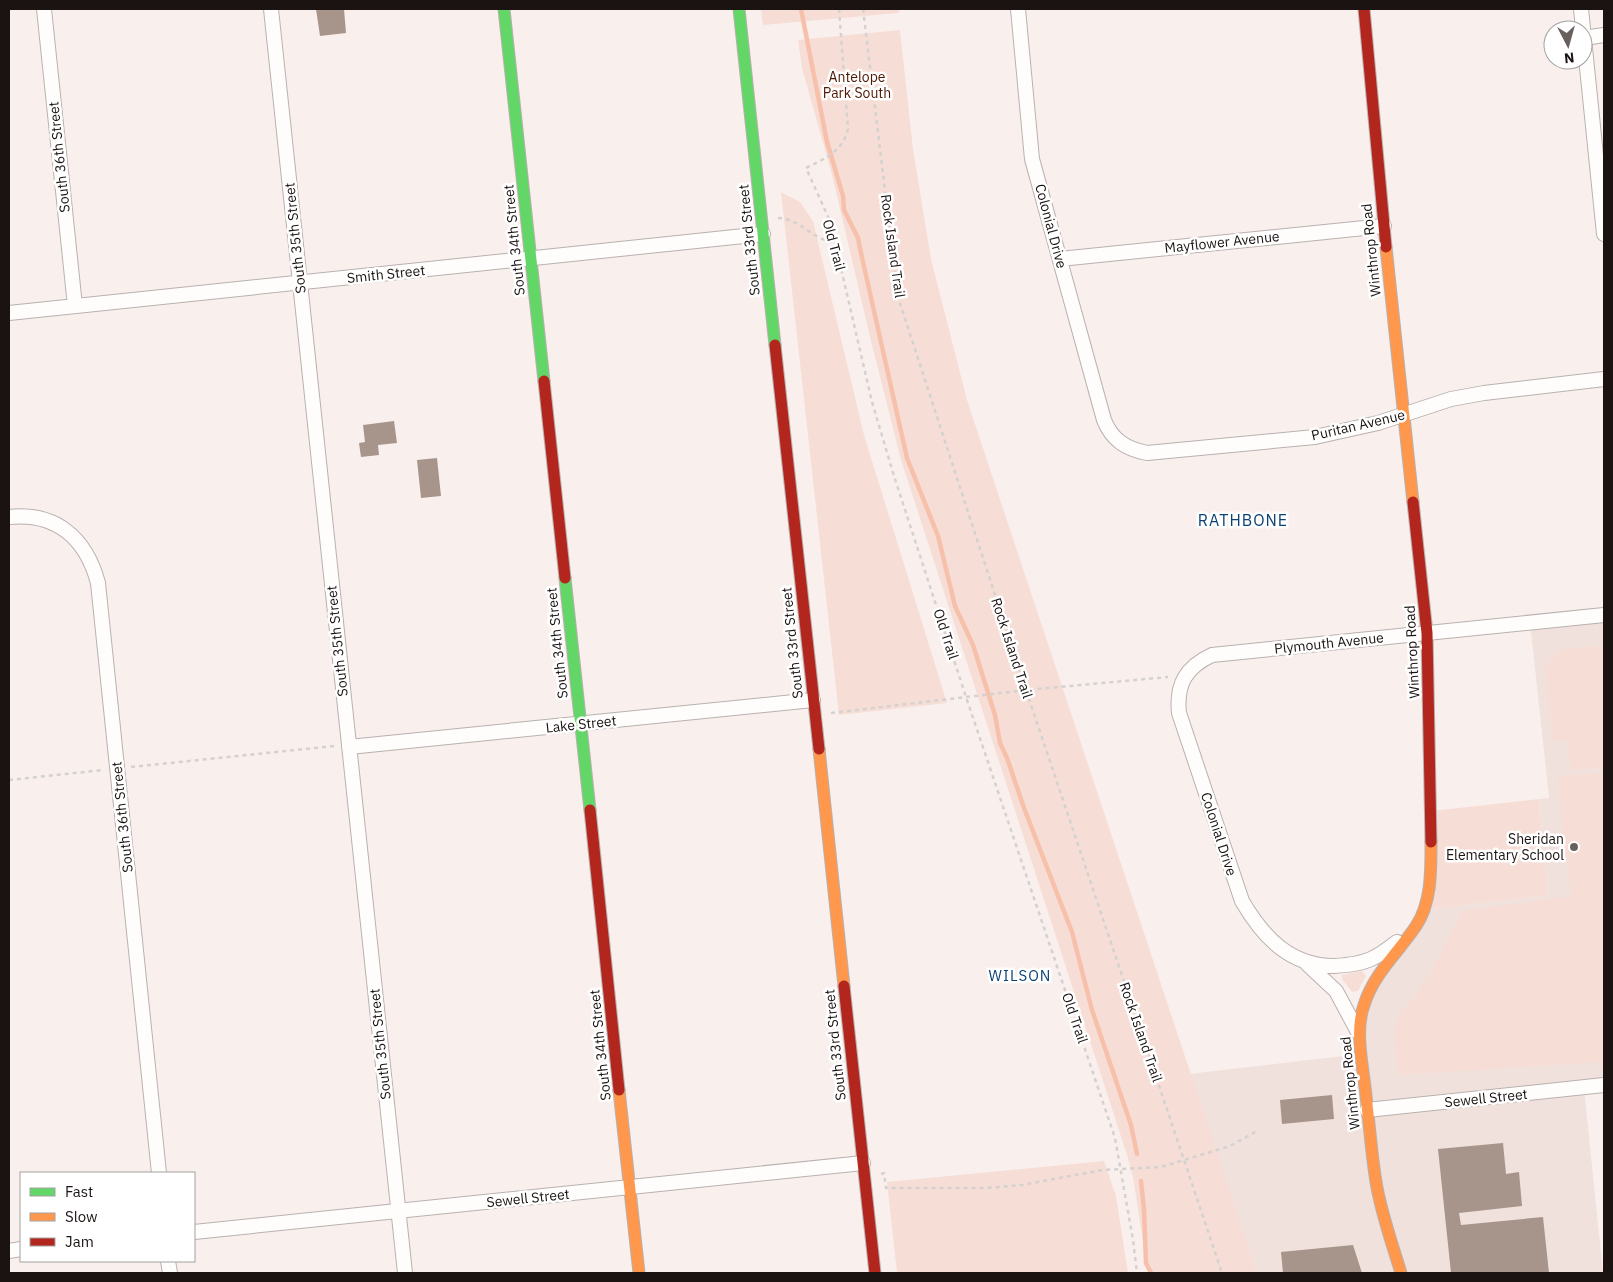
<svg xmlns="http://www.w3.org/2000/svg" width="1613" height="1282" font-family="'IBM Plex Sans',sans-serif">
<rect width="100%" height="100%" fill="#f9f0ed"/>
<!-- built -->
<path fill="#f1e1dc" d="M1604,615V1085L1584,1088L1603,1273H1257L1189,1074L1360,1054V1018L1424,910L1548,895L1539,799L1549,798L1530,622Z"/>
<!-- green -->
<path fill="#f6ded6" d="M761,9H899V13L763,25Z
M900,30L913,149L931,259L967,400L1257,1273H1148L1133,1177L1127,1155L901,460L870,337L832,175L802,68L798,40Z
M781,192L800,202L813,221L864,435L947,703L839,715Z
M1597,646L1604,651V767L1571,771L1567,740L1553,741L1545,668L1557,650Z
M1604,772V1062L1398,1075L1394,1031L1399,1015L1430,974L1462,911L1571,896L1557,777Z
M1539,799L1548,895L1424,910L1431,811Z
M1362,971L1366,976L1358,991L1352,992L1342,979V975Z
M1104,1161L1116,1196L1128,1273H897L887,1182Z"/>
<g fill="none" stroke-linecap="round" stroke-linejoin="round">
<!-- stream -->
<path stroke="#f7c0ab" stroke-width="4.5" d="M801,9L827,142L843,196L844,210L858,238L861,253L907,458L938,536L955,606L973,645L995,715L1000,743L1007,758L1024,808L1072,932L1092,1010L1131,1125L1137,1154
M1141,1181L1144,1209L1146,1263L1151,1273"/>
</g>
<!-- building -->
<path fill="#a7948b" d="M316,9H344L346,33L320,36Z
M394,421L397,443L378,445L379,455L361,457L359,443L365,442L363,425Z
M437,458L441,496L421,498L417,460Z
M1332,1095L1334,1119L1282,1124L1280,1100Z
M1503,1143L1506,1174L1519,1172L1522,1206L1459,1213L1461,1225L1543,1217L1549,1273H1451L1438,1149Z
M1353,1245L1362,1273H1283L1281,1252Z"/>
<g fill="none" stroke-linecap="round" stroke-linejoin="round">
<!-- street casing -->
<g stroke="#b9b1af" stroke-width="16">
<path id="street" d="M44,9L75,306
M271,9L405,1273
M1018,9L1032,159L1104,420C1112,440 1126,449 1147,453L1315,437L1378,423L1451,399L1484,393L1604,379
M1581,9L1604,234
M1584,38L1604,35
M1060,259L1384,226
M9,313L763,234
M9,517C56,512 86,538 98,583L159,1173
M349,747L813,700
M1397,942C1390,947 1383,953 1375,957C1362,964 1348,965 1334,966C1290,966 1263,937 1242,901L1179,713C1176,684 1186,667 1212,655L1604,615
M1307,964L1336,991L1358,1032
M1367,1110L1604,1085
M194,1232L863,1163
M9,1251L21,1249
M168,1261L170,1273"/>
</g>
<!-- fast casing -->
<g stroke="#b9b1af" stroke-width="13">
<path id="fast" d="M504,9L544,381
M739,9L775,345
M565,578L590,810"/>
</g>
<!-- slow casing -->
<g stroke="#b9b1af" stroke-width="13">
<path id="slow" d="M1386,247L1413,502
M819,749L844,986
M619,1090L639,1273
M1401,1273C1392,1243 1381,1213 1376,1182C1371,1151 1369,1119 1365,1087C1362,1061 1355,1030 1364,1005C1374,973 1398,953 1416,926C1432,902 1431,869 1431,842"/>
</g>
<!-- jam casing -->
<g stroke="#b9b1af" stroke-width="13">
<path id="jam" d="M1364,9L1386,247
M775,345L819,749
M544,381L565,578
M1413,502L1427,633L1431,842
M590,810L619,1090
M844,986L875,1273"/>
</g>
<!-- path -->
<path stroke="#d4d1d0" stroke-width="2.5" stroke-dasharray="4 4" stroke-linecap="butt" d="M839,9L848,129C843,151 826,158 806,168L830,221L872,402L894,476L966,697L1115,1138L1133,1240L1137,1273
M863,9L898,297L1026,690L1222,1273
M778,218C800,218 813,241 835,242
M831,713L1026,690L1168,677
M131,767L334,746
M9,780L103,770
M881,1174L884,1173L886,1188H987L1022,1185L1102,1170L1161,1167L1230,1146L1259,1130"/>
<!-- street -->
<use href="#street" stroke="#fefdfc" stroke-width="14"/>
<!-- fast -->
<use href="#fast" stroke="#63d668" stroke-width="11"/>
<!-- slow -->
<use href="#slow" stroke="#ff974d" stroke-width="11"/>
<!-- jam -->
<use href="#jam" stroke="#b3261e" stroke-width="11"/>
</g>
<!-- markers -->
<circle fill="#68605e" stroke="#fff" stroke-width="2" cx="1574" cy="847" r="5"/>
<g text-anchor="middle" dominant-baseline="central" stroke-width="5" stroke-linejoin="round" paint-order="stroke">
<!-- park labels -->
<g font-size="14" fill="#501800" stroke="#fff">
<text x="857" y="77">Antelope<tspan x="857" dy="16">Park South</tspan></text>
</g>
<!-- street labels -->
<g font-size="14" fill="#1a1311" stroke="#fff">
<text transform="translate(59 157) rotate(-96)">South 36th Street</text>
<text transform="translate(1051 226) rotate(75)">Colonial Drive</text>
<text transform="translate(295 238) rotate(-96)">South 35th Street</text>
<text transform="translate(514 240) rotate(-96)">South 34th Street</text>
<text transform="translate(749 240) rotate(-96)">South 33rd Street</text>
<text transform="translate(1222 242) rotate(-6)">Mayflower Avenue</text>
<text transform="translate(834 245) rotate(75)">Old Trail</text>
<text transform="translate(893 246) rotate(82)">Rock Island Trail</text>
<text transform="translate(1371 250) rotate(-96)">Winthrop Road</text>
<text transform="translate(386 274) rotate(-6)">Smith Street</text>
<text transform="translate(1358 425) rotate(-13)">Puritan Avenue</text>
<text transform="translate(946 634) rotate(72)">Old Trail</text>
<text transform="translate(337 641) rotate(-96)">South 35th Street</text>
<text transform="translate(557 643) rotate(-96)">South 34th Street</text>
<text transform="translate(792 643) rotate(-96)">South 33rd Street</text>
<text transform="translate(1329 643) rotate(-6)">Plymouth Avenue</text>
<text transform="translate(1012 648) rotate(72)">Rock Island Trail</text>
<text transform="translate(1412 652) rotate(-93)">Winthrop Road</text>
<text transform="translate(581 724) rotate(-6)">Lake Street</text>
<text transform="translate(122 817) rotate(-96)">South 36th Street</text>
<text transform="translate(1219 834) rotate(72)">Colonial Drive</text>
<text transform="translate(1075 1018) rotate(71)">Old Trail</text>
<text transform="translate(1141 1032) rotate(71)">Rock Island Trail</text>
<text transform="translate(380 1044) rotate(-96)">South 35th Street</text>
<text transform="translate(600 1045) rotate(-96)">South 34th Street</text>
<text transform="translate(835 1045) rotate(-96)">South 33rd Street</text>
<text transform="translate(1350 1083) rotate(-96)">Winthrop Road</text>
<text transform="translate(1486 1098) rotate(-6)">Sewell Street</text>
<text transform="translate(528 1198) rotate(-6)">Sewell Street</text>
</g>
<!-- poi labels -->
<g font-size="14" fill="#1a1311" stroke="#fff" text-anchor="end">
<text x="1564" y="839">Sheridan<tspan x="1564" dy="16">Elementary School</tspan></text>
</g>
<!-- neighbourhood labels -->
<g font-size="15" letter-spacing="1" fill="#0d4273" stroke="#fff">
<text x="1020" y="975">WILSON</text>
</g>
<!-- quarter labels -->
<g font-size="16" letter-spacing="1" fill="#0d4273" stroke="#fff">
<text x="1243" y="520">RATHBONE</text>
</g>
</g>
<!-- border -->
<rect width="1613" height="1282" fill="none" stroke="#1a1311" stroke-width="20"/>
<!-- legend -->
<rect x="20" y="1172" width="175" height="90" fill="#ffffff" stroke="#a3a1a0"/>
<rect x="30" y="1188" width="25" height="8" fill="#63d668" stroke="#a3a1a0"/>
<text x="65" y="1197" font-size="15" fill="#1a1311">Fast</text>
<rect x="30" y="1213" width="25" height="8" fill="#ff974d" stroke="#a3a1a0"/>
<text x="65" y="1222" font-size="15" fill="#1a1311">Slow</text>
<rect x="30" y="1238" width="25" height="8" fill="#b3261e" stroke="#a3a1a0"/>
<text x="65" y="1247" font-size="15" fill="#1a1311">Jam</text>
<!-- north arrow -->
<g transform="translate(1568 45) rotate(174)"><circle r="24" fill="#ffffff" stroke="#a3a1a0"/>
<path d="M0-4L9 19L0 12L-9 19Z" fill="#68605e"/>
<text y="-8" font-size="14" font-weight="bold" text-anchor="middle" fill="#1a1311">N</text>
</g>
</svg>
